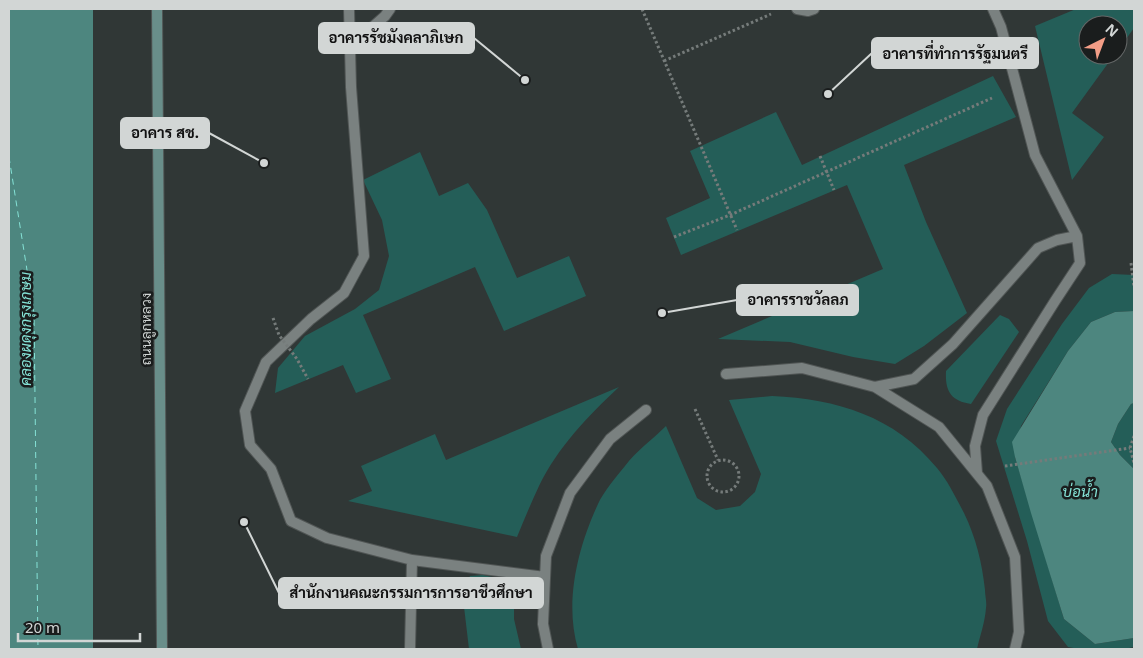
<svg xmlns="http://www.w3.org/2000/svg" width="1143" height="658" font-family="'Noto Sans',Sarabun,sans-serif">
<rect width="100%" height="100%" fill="#303736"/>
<!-- green -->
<path fill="#245e58" d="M1076,9H1134V28L1118,50V25H1088V55H1114L1072,113L1104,137L1072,180L1035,26Z
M993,76L1016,117L904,165L926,222L967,313L924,346L895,364L853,357L790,342L718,339L883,269L847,185L681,255L666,218L710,198L690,151L776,112L802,165Z
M420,152L439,196L468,183L487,210L517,278L569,256L586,296L504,331L475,267L363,315L391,379L356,393L343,365L275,393L278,368L305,336L355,309L379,290L389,256L382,220L363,180Z
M1112,274L1134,275V311L1115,312L1091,322L1068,351L1021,426L1015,457L1064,619L1095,644L1134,638V647C1114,652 1088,651 1068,647L1048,621L1027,541L996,441L1007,409L1062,324L1089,288Z
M1000,315L1009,319L1019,332L971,404C950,401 945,390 946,371Z
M619,387C588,416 558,447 539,486C531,503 524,520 517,537L348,501L372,491L361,466L435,434L446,460Z
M772,396C837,399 894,416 937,468C948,481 956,498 964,513C976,538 982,562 985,590C985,596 987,602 986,608C985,622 980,636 977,649H578C564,602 578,547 598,504C604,491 616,477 625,466C636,451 653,439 666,426L697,498L716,510L740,506L755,492L761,474L729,400Z
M1134,403V469L1120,455L1111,442L1118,424L1131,404Z
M483,575L506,580L514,588V619L521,649H469L462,590L470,576Z"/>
<!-- water -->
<path fill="#4d867f" d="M9,9H93V649H9Z
M1134,311V403L1131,404L1118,424L1111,442L1120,455L1134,469V638L1095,644L1064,619L1031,513L1015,457L1012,442L1068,351L1091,322L1115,312Z"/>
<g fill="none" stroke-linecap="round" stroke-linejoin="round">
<!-- ferry -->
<path stroke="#85e2d6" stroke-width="1" stroke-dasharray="6 5" stroke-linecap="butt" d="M9,157L34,314L38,649"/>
<!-- lane casing -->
<g stroke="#505554" stroke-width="12">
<path id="lane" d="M349,9L351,87L364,256L344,293L311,319L266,362L245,411L250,445L271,469L291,521L327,538L412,560L545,577
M797,9L808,11L814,9
M993,9L1001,27L1035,155L1077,236
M350,47L385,16L390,9
M726,374L802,368L875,387L939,427L987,486L1015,557L1019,632L1015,649
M875,387L914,379L953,344L1038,248L1057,240L1077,236L1080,263L1055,301L983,415L975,446L977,473
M410,649L412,560
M548,649L543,624L546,556L570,493L610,439L646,410"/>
</g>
<!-- secondary casing -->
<g stroke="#505554" stroke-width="12">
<path id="secondary" d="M157,9L162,649"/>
</g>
<!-- path -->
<path stroke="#757b7a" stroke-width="3" stroke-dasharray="2.5 2.5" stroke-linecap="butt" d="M642,9L737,230
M664,61L771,14
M674,237L730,215L992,98
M1131,263L1134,287
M695,409L718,460
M1134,436L1130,448L1134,463
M707 476a16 16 0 1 1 32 0a16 16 0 1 1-32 0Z
M1005,466L1130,448"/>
<!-- lane -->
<use href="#lane" stroke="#7a8180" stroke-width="10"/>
<!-- secondary -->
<use href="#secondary" stroke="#698e8a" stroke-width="10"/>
<!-- path-bridge -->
<path stroke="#757b7a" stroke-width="3" stroke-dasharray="2.5 2.5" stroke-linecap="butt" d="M820,156L834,190
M273,318L279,335L297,359L308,379"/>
</g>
<g text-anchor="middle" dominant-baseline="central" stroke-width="5" stroke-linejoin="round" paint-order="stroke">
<!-- street labels -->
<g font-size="14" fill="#d2d6d5" stroke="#1a1d1d">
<text transform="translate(145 329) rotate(-90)">ถนนลูกหลวง</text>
</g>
<!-- water labels -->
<g font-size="15" font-style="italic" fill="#85e2d6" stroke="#1a1d1d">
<text transform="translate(25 329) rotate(-90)">คลองผดุงกรุงเกษม</text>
<text x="1080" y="491">บ่อน้ำ</text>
</g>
</g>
<!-- callouts -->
<path fill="none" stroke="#d2d6d5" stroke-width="2" d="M525 80L474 38M828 94L872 53M264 163L209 133M662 313L737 300M244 522L279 593"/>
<g fill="#d2d6d5" stroke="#1a1d1d" stroke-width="2">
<circle cx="525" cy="80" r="5"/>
<circle cx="828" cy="94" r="5"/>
<circle cx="264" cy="163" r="5"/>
<circle cx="662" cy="313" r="5"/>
<circle cx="244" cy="522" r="5"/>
</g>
<g fill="#d2d6d5" stroke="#d2d6d5" stroke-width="2">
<rect x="319" y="23" width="155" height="30" rx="5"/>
<rect x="872" y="38" width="166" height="30" rx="5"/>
<rect x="121" y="118" width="88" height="30" rx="5"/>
<rect x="737" y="285" width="121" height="30" rx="5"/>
<rect x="279" y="578" width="264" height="30" rx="5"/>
</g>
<g font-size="15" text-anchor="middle" font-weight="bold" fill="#111">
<text x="396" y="43">อาคารรัชมังคลาภิเษก</text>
<text x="955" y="59">อาคารที่ทำการรัฐมนตรี</text>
<text x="165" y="138">อาคาร สช.</text>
<text x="798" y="305">อาคารราชวัลลภ</text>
<text x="411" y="598">สำนักงานคณะกรรมการการอาชีวศึกษา</text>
</g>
<!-- border -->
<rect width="1143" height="658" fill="none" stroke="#d2d6d5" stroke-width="20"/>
<!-- north arrow -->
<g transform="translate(1103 40) rotate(42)"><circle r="24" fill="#1a1d1d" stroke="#646767"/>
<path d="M0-4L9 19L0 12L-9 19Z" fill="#f49e87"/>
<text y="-8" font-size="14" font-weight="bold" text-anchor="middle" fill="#d2d6d5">N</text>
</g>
<!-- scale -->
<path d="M18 633v8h122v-8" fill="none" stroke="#d2d6d5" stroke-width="2.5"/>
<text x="25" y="633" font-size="15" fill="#d2d6d5" stroke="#1a1d1d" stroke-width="4" paint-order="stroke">20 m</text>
</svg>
